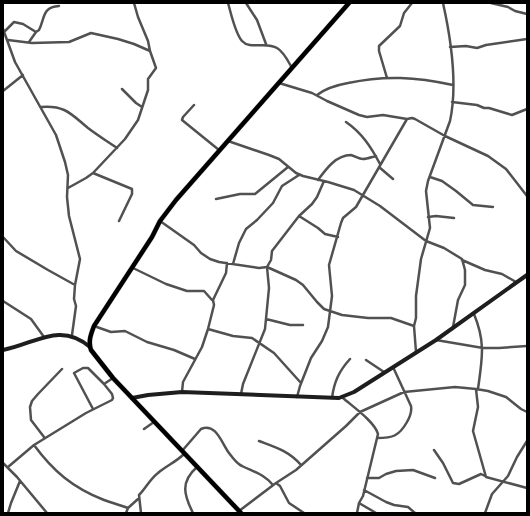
<svg xmlns="http://www.w3.org/2000/svg" width="530" height="516" font-family="Lato,sans-serif">
<rect width="100%" height="100%" fill="#fff"/>
<g fill="none" stroke-linecap="round" stroke-linejoin="round">
<!-- primary casing -->
<g stroke="#dbdbdb" stroke-width="5.5">
<path id="primary" d="M241,513L113,378L91,350C88,341 91,334 94,326L152,237L160,221L176,200L349,3"/>
</g>
<!-- street -->
<path stroke="#515151" stroke-width="2.5" d="M228,3C231,13 235,33 242,41C250,50 266,41 277,48C284,52 288,61 292,68
M246,3L257,20L266,44
M491,3L508,7L515,11L527,14
M3,29L15,62L56,135L65,162L68,175L67,197L69,216L80,259L75,285L74,299L76,306L72,335
M4,32L14,22L23,24L36,32
M8,40L32,43L69,42L91,33L118,39L134,44L150,51
M29,42L36,32L39,30C45,18 42,7 59,6
M450,47L466,46L477,48L486,45L527,39
M387,78L379,51V46L400,26L404,13L412,3
M279,83L312,93L327,101L359,115L367,117L383,115L407,119
M122,89L136,103L142,107
M3,91L23,75
M317,95C326,88 337,85 348,83C385,75 416,77 453,85
M452,102L477,105L484,108H489L512,115L527,109
M194,105L183,117L182,120L219,150
M41,107C65,105 71,114 88,128C97,135 107,141 117,148
M346,122C362,133 371,147 380,164
M228,141L269,155L279,159L296,173L303,176L328,182L354,190L380,206L426,241L444,248L462,259L465,270V285L458,300L453,327
M379,167L393,179
M93,173L132,189V194L119,221
M430,177L442,181L456,191L473,205L493,207
M318,180C326,169 336,155 351,155C355,156 359,159 363,159C367,159 372,157 376,156
M68,188L86,178L93,173L125,139L138,120L148,90V79L156,68L150,51L148,41L138,17L134,3
M216,199L240,194H255L288,167
M299,216L318,228L325,234L338,237
M428,217L436,216L454,218
M160,221L194,245L201,253L210,259L219,262L259,268L267,267L296,280L303,285L317,302L324,309L342,315L368,318H391L414,326
M3,237L16,251L48,270L75,285
M462,260L485,270L502,274L516,282
M227,263L226,273L213,300L214,305L208,329L233,336L252,338L274,353L301,383
M233,264L239,243L246,229L257,220L273,203L282,186L299,175
M133,268L166,284L187,291H204L212,300
M3,301L31,319L44,337
M474,314C486,343 482,359 478,389
M266,319L290,325H303
M94,326L111,332L125,331L147,342L174,350L195,359
M436,340L483,348H499L527,346
M416,352L414,326L416,318V296L421,259L430,228L426,191L428,181L450,121C458,84 451,39 443,3
M366,360L384,372
M476,389L478,407L473,431L486,477L527,488
M182,392L183,382L202,347L208,329
M241,394L243,384L265,329L269,288L267,267L271,260L272,251L299,216L312,204L317,197L324,181
M297,397L300,386L311,358L322,341L328,327L332,296L329,265L341,223L343,218L356,207L407,119L412,118L415,119L445,136L488,156L506,169L527,196
M332,398C334,382 339,371 350,359
M343,398C352,406 375,422 378,434L363,496L359,503L357,513
M93,409L74,373L83,368H88L104,384
M144,429L154,422
M44,437L31,420L30,407L32,401L38,394L62,369
M377,438C393,438 399,436 407,422C410,417 412,412 411,406L393,367
M259,441C275,447 289,451 301,465
M34,445L86,413L112,400L113,398L112,394L104,384L113,378
M434,450L443,463L453,483L459,484L481,474L485,476
M182,451L201,429C216,422 222,444 229,453C232,457 237,464 242,466C254,472 264,474 273,485
M3,463L17,477L47,513
M8,467L34,445C53,471 73,488 104,500C112,503 120,505 128,508
M367,478H379L386,474L396,471L413,470L435,478
M276,483L296,470L346,426L360,412L404,392L455,387L476,389L488,391L506,397L521,409L527,412
M364,490L386,502L394,505L408,507L415,513
M359,503L376,513
M239,511L276,483L280,486L289,503L304,513
M8,513L11,503L20,481
M126,513L128,508L138,499
M141,513L139,495C146,488 150,479 158,473C166,466 176,462 184,454
M193,513C184,495 180,482 197,467
M485,513L492,494L508,476L517,457L527,441"/>
<!-- secondary -->
<path stroke="#1e1e1e" stroke-width="4" d="M3,350C35,344 60,321 90,347
M132,398L148,395L182,392L339,398L354,392L436,340L527,275"/>
<!-- primary -->
<use href="#primary" stroke="#000" stroke-width="4.5"/>
</g>
<!-- border -->
<rect width="530" height="516" fill="none" stroke="#000000" stroke-width="8"/>
</svg>
